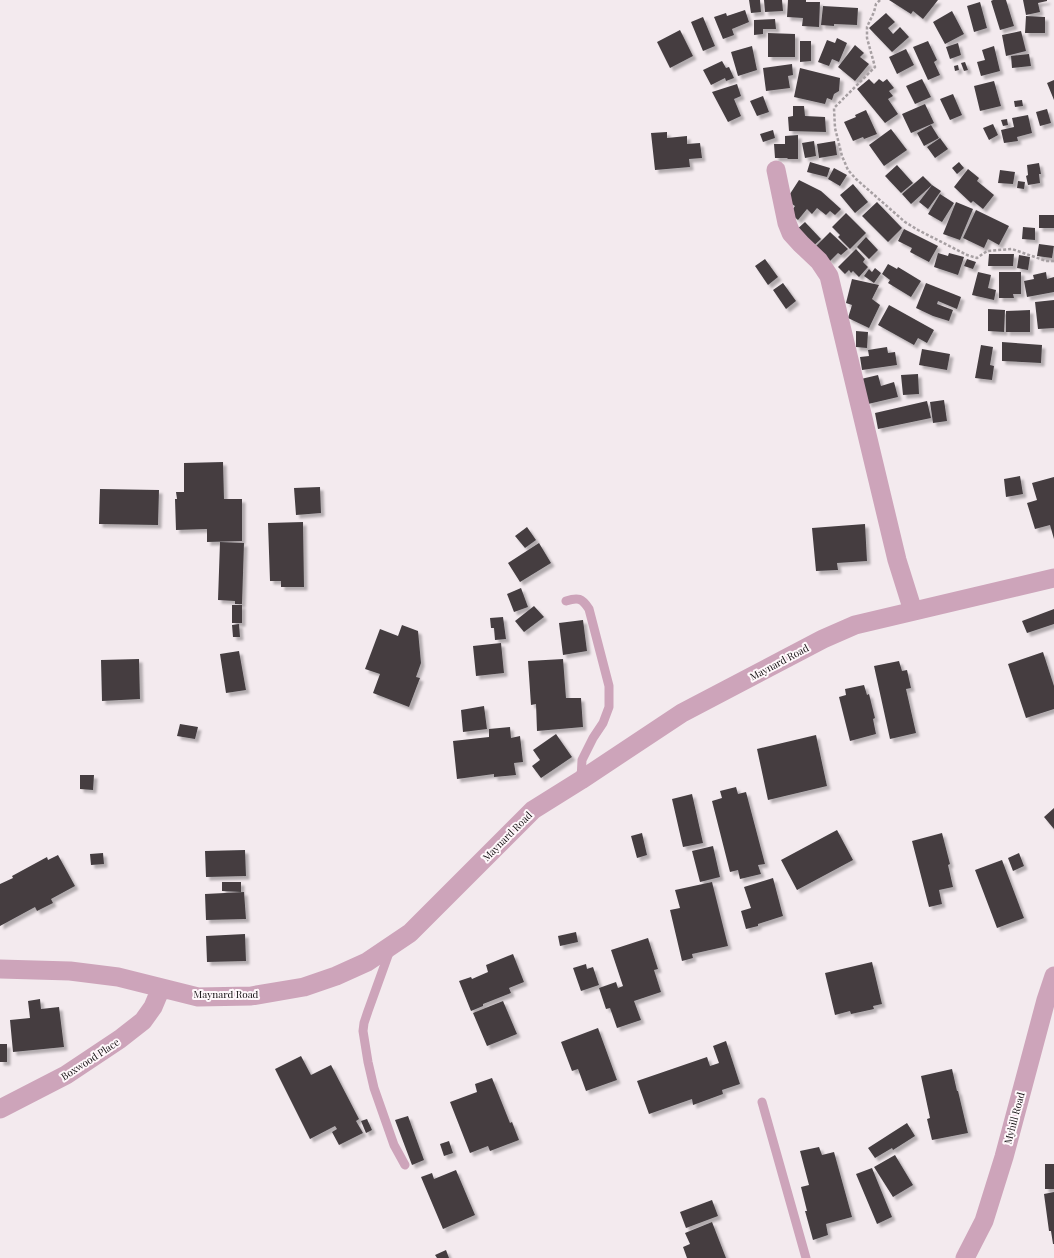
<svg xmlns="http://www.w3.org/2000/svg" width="1054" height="1258" font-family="'Playfair Display',serif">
<defs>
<filter id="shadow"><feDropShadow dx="3.5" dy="3.5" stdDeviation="1" flood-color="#0004"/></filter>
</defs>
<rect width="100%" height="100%" fill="#f3eaee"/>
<!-- building -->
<path fill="#443e41" filter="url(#shadow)" d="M749,0H760L761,12L751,13Z
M764,0H782L783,11L765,12Z
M788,0H806V2H820L819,27L802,26L803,18L787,17Z
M889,0H938L923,19L913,11L911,14Z
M993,0H1006L1014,26L1000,30L991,1Z
M1023,0H1047V1L1038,3L1040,12L1026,15Z
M980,2L987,28L974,32L967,6Z
M823,6L858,8L857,25L834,24V26L821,25Z
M745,10L749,22L732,29L734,35L723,39L714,17L726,13L727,16Z
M952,11L964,34L945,44L933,22Z
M886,13L895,22L888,28L893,34L900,27L909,37L892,52L869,28Z
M1026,16L1045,17V33H1025Z
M703,17L715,46L703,51L691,22Z
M775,19L776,29H763V34L754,35V20Z
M680,30L693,56L670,68L657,42Z
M1021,31L1026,51L1006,56L1002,35Z
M768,33L795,34V57H768Z
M837,38L847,43L839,62L832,59L829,66L818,62L827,40L835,43Z
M800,41H811V61L800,62Z
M928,41L937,60L934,62L940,75L928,80L913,47Z
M958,43L961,55L950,59L946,47Z
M855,45L864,53L860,57L869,64L855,81L838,67Z
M752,46L757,70L738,76L731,52Z
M994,46L1000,71L981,76L977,62L985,60L982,50Z
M906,49L914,65L897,74L889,57Z
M1029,54L1031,66L1012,68L1011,56Z
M722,61L726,68L729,67L734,78L726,81L725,78L711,85L703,70Z
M965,62L968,70L964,71L961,63Z
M792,64L793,75L788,76L790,88L766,91L763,68Z
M958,65L959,70L955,71L954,66Z
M800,68L840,78L839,91L834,94L832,100L827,98L825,104L794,97Z
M869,79L874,84L879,79L883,82L887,79L894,88L889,91L893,96L888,99L898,114L885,123L857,89Z
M922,79L931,97L915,104L906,86Z
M1054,80V100L1047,83Z
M994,81L1001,106L980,111L974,86Z
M737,84L741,96L734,99L741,116L728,122L712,92Z
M953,94L962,115L950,120L940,99Z
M763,96L769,112L757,116L750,101Z
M1022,100L1023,106L1015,107L1014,101Z
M925,104L934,123L911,133L902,114Z
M793,106H804L805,116L825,117L826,132L789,131L788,117L793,116Z
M1047,109L1051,123L1040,126L1036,112Z
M866,110L877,134L864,139L863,137L853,141L844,122L856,117L855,115Z
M1028,115L1032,133L1017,137L1018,141L1004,143L1001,130L1014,127L1012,118Z
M1007,119L1008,125L1003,126L1001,120Z
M993,124L998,135L989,140L983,128Z
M931,125L939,138L924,146L917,133Z
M891,129L907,150L884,166L869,145Z
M773,130L775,138L763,142L760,134Z
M667,132V138L687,136V144L700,143L702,158L689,159L690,167L655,170L651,133Z
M798,135V159H788L787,158H775L774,144H785V136Z
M940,138L948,149L935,158L927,147Z
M814,141L816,156L805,158L802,143Z
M835,141L837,155L819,158L817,144Z
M810,162L830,168L827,177L807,172Z
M959,162L964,168L957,174L952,168Z
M1039,163L1041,174H1039L1040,183L1028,185L1026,176L1028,175L1027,165Z
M897,165L913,183L901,193L885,176Z
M834,168L847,175L840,186L828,179Z
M968,169L979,178L977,181L994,195L983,209L973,201L971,203L954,187Z
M1000,170L1015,172L1013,184L998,183Z
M923,176L932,185L911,204L902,194Z
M799,180L821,191L841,209L835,215L830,211L826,215L817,208L812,214L807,209L798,220L790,213L795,206L786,200Z
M1018,181L1025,182L1024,189L1017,188Z
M853,184L868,202L855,213L840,195Z
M932,185L941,191L928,209L919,202Z
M940,194L954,203L942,222L928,214Z
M877,202L902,228L888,242L862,216Z
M956,202L973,209L960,240L943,234Z
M976,210L1009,226L999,245L988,239L984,248L963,238Z
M846,213L866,233L850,249L838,237L840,235L832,227Z
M1039,215H1054V228H1039Z
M805,222L821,239L810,249L794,232Z
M1023,227L1035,228V240L1022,239Z
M904,229L938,246L929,262L910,252L912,248L898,241Z
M830,232L848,249L841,255L838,253L830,261L815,247Z
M866,237L878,250L869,259L857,247Z
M1039,244L1054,246L1052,258L1037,256Z
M856,249L865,259L863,262L868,267L859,277L853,271L851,273L849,270L845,274L838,267Z
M938,253L948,256L949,253L964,257L958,275L934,267Z
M989,254H1014L1013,266H988Z
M1019,255L1030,257L1028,270L1017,268Z
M765,259L778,277L768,285L755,266Z
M967,259L976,262L973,269L964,266Z
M888,264L897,269L898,267L921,281L911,297L888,283L890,280L882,274Z
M875,268L881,273L874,283L864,276L869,269L872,272Z
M978,272L991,275L988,288L996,290L994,300L972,295Z
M999,272H1021V294H1013L1014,298H999Z
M1046,272L1047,279L1054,277V292L1027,297L1024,281L1034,279L1033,275Z
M852,279L879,285L872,299L880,305L869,328L848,318L852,305L846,303Z
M783,283L796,301L786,309L773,290Z
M926,283L961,297L957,309L938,301L937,304L953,310L949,321L933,316L916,308Z
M1054,300V328L1038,329L1035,302Z
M889,305L934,330L927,343L918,338L914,345L878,325Z
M988,309L1005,310L1004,332L988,331Z
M1030,310V332H1006V311Z
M856,331L868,332L867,348L856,347Z
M1002,342L1042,345L1041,363L1002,361Z
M981,345L993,347L990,365L994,366L992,380L975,378Z
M887,347L888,353L895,352L897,365L862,370L860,357L869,356L868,350Z
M922,349L950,354L947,370L919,365Z
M918,374L919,394L903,395L901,375Z
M878,375L881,386L894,382L898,397L868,404L861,379Z
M944,400L947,421L933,423L930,402Z
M927,401L931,418L878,429L875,413Z
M223,462L224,499H242V541L207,542V529L176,530L175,499H177L176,492H184V463Z
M1020,476L1023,494L1006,497L1004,479Z
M1054,477V539L1050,525L1035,529L1027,503L1037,500L1032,483Z
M320,487L321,513L296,515L294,488Z
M100,489L159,490L158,525L99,524Z
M303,522L304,587H281V581H270L268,523Z
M865,524L867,561L837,563L838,570L816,571L812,528Z
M527,527L536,540L525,548L515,536Z
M220,542L244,543L242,604H235V601L218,600Z
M539,543L551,563L520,582L508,563Z
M521,588L528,607L514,612L507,594Z
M232,605H242V623H232Z
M534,606L544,617L524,632L515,621Z
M1054,609V624L1027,633L1022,621Z
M503,617L506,639L495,640L494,628H491L490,618Z
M583,620L587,651L563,655L559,623Z
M239,624L240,637H233L232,625Z
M402,625L418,631L421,663L416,677L420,678L409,707L373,693L380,674L365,669L380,629L398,636Z
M501,643L504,673L476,676L473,646Z
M239,651L246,690L226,693L220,654Z
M1043,652L1054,686V709L1026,718L1008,664Z
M139,659L140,699L102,701L101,660Z
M563,659L566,698H581L583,727L537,731L536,704L531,705L528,661Z
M899,661L902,671L907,670L911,688L906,689L916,733L890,739L874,666Z
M864,685L867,695L869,694L875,718L873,719L876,734L850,741L839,697L846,695L845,689Z
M484,706L487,729L463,732L461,710Z
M180,724L198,727L195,739L177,736Z
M510,727L511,738L520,736L523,762L514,763L516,775L494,777V774L457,779L453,741L489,737V729Z
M556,734L572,757L541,778L532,766L540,760L533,750Z
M816,735L827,786L768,800L757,749Z
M80,775H94L93,790L80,789Z
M736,787L738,794L746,792L765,864L758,865L761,874L740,879L738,870L730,872L712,801L722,798L720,791Z
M692,794L703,843L683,847L672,799Z
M1054,808V829L1044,817Z
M837,830L853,860L797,890L781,860Z
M642,833L647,855L637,858L631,836Z
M942,833L950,864L948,865L953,887L939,890L942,904L929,907L912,841Z
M713,846L720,877L700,882L692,851Z
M245,850L246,876L206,877L205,851Z
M103,853L104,864L91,865L90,854Z
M1019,853L1024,866L1013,871L1008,858Z
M58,855L75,886L51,899L53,903L37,911L35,907L0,926V884L13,878L12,876L47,857L48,860Z
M1002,860L1024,918L997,928L975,870Z
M773,878L783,916L758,924V926L746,929L741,911L751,908L744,887Z
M222,882H241V892L222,891Z
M712,882L728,946L692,954L693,958L682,961L670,910L680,908L675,890Z
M244,892L246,919L206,920L205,894Z
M576,932L578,942L560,946L558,936Z
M245,934L246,961L207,962L206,936Z
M648,938L658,969L654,970L661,992L634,1001L641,1020L617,1028L610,1008L606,1009L599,988L616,982L618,988L623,986L611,950Z
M513,954L524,982L509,988L511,993L483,1004V1006L471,1011L459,981L471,977L472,979L488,972L486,965Z
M872,962L882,1004L873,1006L874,1009L851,1014L850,1011L835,1015L825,973Z
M586,964L587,969L593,967L599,985L581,991L573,968Z
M40,999L41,1009L59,1007L64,1047L13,1052L10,1020L30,1018L28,1001Z
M503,1001L517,1034L487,1046L473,1013Z
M598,1028L617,1080L586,1091L578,1069L572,1071L561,1042Z
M726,1041L740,1084L722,1090L723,1094L693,1105L692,1099L649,1114L637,1081L707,1057L710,1066L719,1063L713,1046Z
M0,1044H7V1062H0Z
M301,1056L311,1075L331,1065L359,1119L356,1121L363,1133L339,1145L332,1132L337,1129L335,1126L310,1139L275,1069Z
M952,1069L957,1091H958L968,1133L932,1140L927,1119L930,1118L921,1076Z
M492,1078L510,1123L512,1122L519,1140L490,1151L488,1146L470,1153L450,1102L477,1092L475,1084Z
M408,1116L424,1160L412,1165L395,1120Z
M367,1119L372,1130L366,1133L361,1121Z
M907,1123L915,1136L893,1150L892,1148L875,1158L868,1148Z
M449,1141L453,1153L444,1156L440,1144Z
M819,1147L822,1155L834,1152L852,1217L826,1224L828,1235L813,1240L805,1211H807L801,1187L809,1185L800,1151Z
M895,1155L913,1185L893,1197L874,1167Z
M1045,1164H1054V1189H1045Z
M872,1168L892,1217L877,1224L856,1174Z
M456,1170L475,1215L443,1229L421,1177L432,1173L434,1179Z
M1054,1192V1244H1053L1051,1231H1049L1044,1194Z
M712,1200L718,1216L686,1228L680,1212Z
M712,1222L726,1258H687L683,1247L690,1244L685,1233Z
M446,1250L449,1258H437L435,1255Z"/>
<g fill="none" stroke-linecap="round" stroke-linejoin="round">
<!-- path -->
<path stroke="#a7a0a3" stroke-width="2.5" stroke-dasharray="3 2" stroke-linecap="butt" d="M880,0L876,4L874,12L867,27V38L875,67L834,108L835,128L842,156L848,170L856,179L905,222L918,230L967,255L977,258L987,251L1012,249L1046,261H1054"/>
<!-- service -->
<path stroke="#cda4ba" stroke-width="9" d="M566,601C578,597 582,598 589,609L609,686V707L603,723L593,738L582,760L581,780
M390,950L368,1011L364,1023L363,1031L368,1062L374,1088L394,1145L405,1165
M762,1102L806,1258"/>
<!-- minor -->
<path stroke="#cda4ba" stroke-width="19" d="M776,170L787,223L791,233L801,244L819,261L829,276L897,560L913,611
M0,969L70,971L118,977L198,997L251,996L304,987L336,976L367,962L410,933L533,810L581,780L682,713L823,639L855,625L1054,578
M0,1109L66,1075L120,1039L143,1021L153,1007L161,988
M965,1258L984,1221L1004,1157L1046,1000L1054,976"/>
</g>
<g text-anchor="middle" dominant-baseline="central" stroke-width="4" stroke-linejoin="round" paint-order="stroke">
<!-- street labels -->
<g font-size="10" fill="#120f10" stroke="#fff8fb">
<text transform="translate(779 662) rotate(-28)">Maynard Road</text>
<text transform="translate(507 836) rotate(-45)">Maynard Road</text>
<text x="226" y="994">Maynard Road</text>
<text transform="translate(90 1059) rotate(-33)">Boxwood Place</text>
<text transform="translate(1014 1118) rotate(-75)">Myhill Road</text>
</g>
</g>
</svg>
